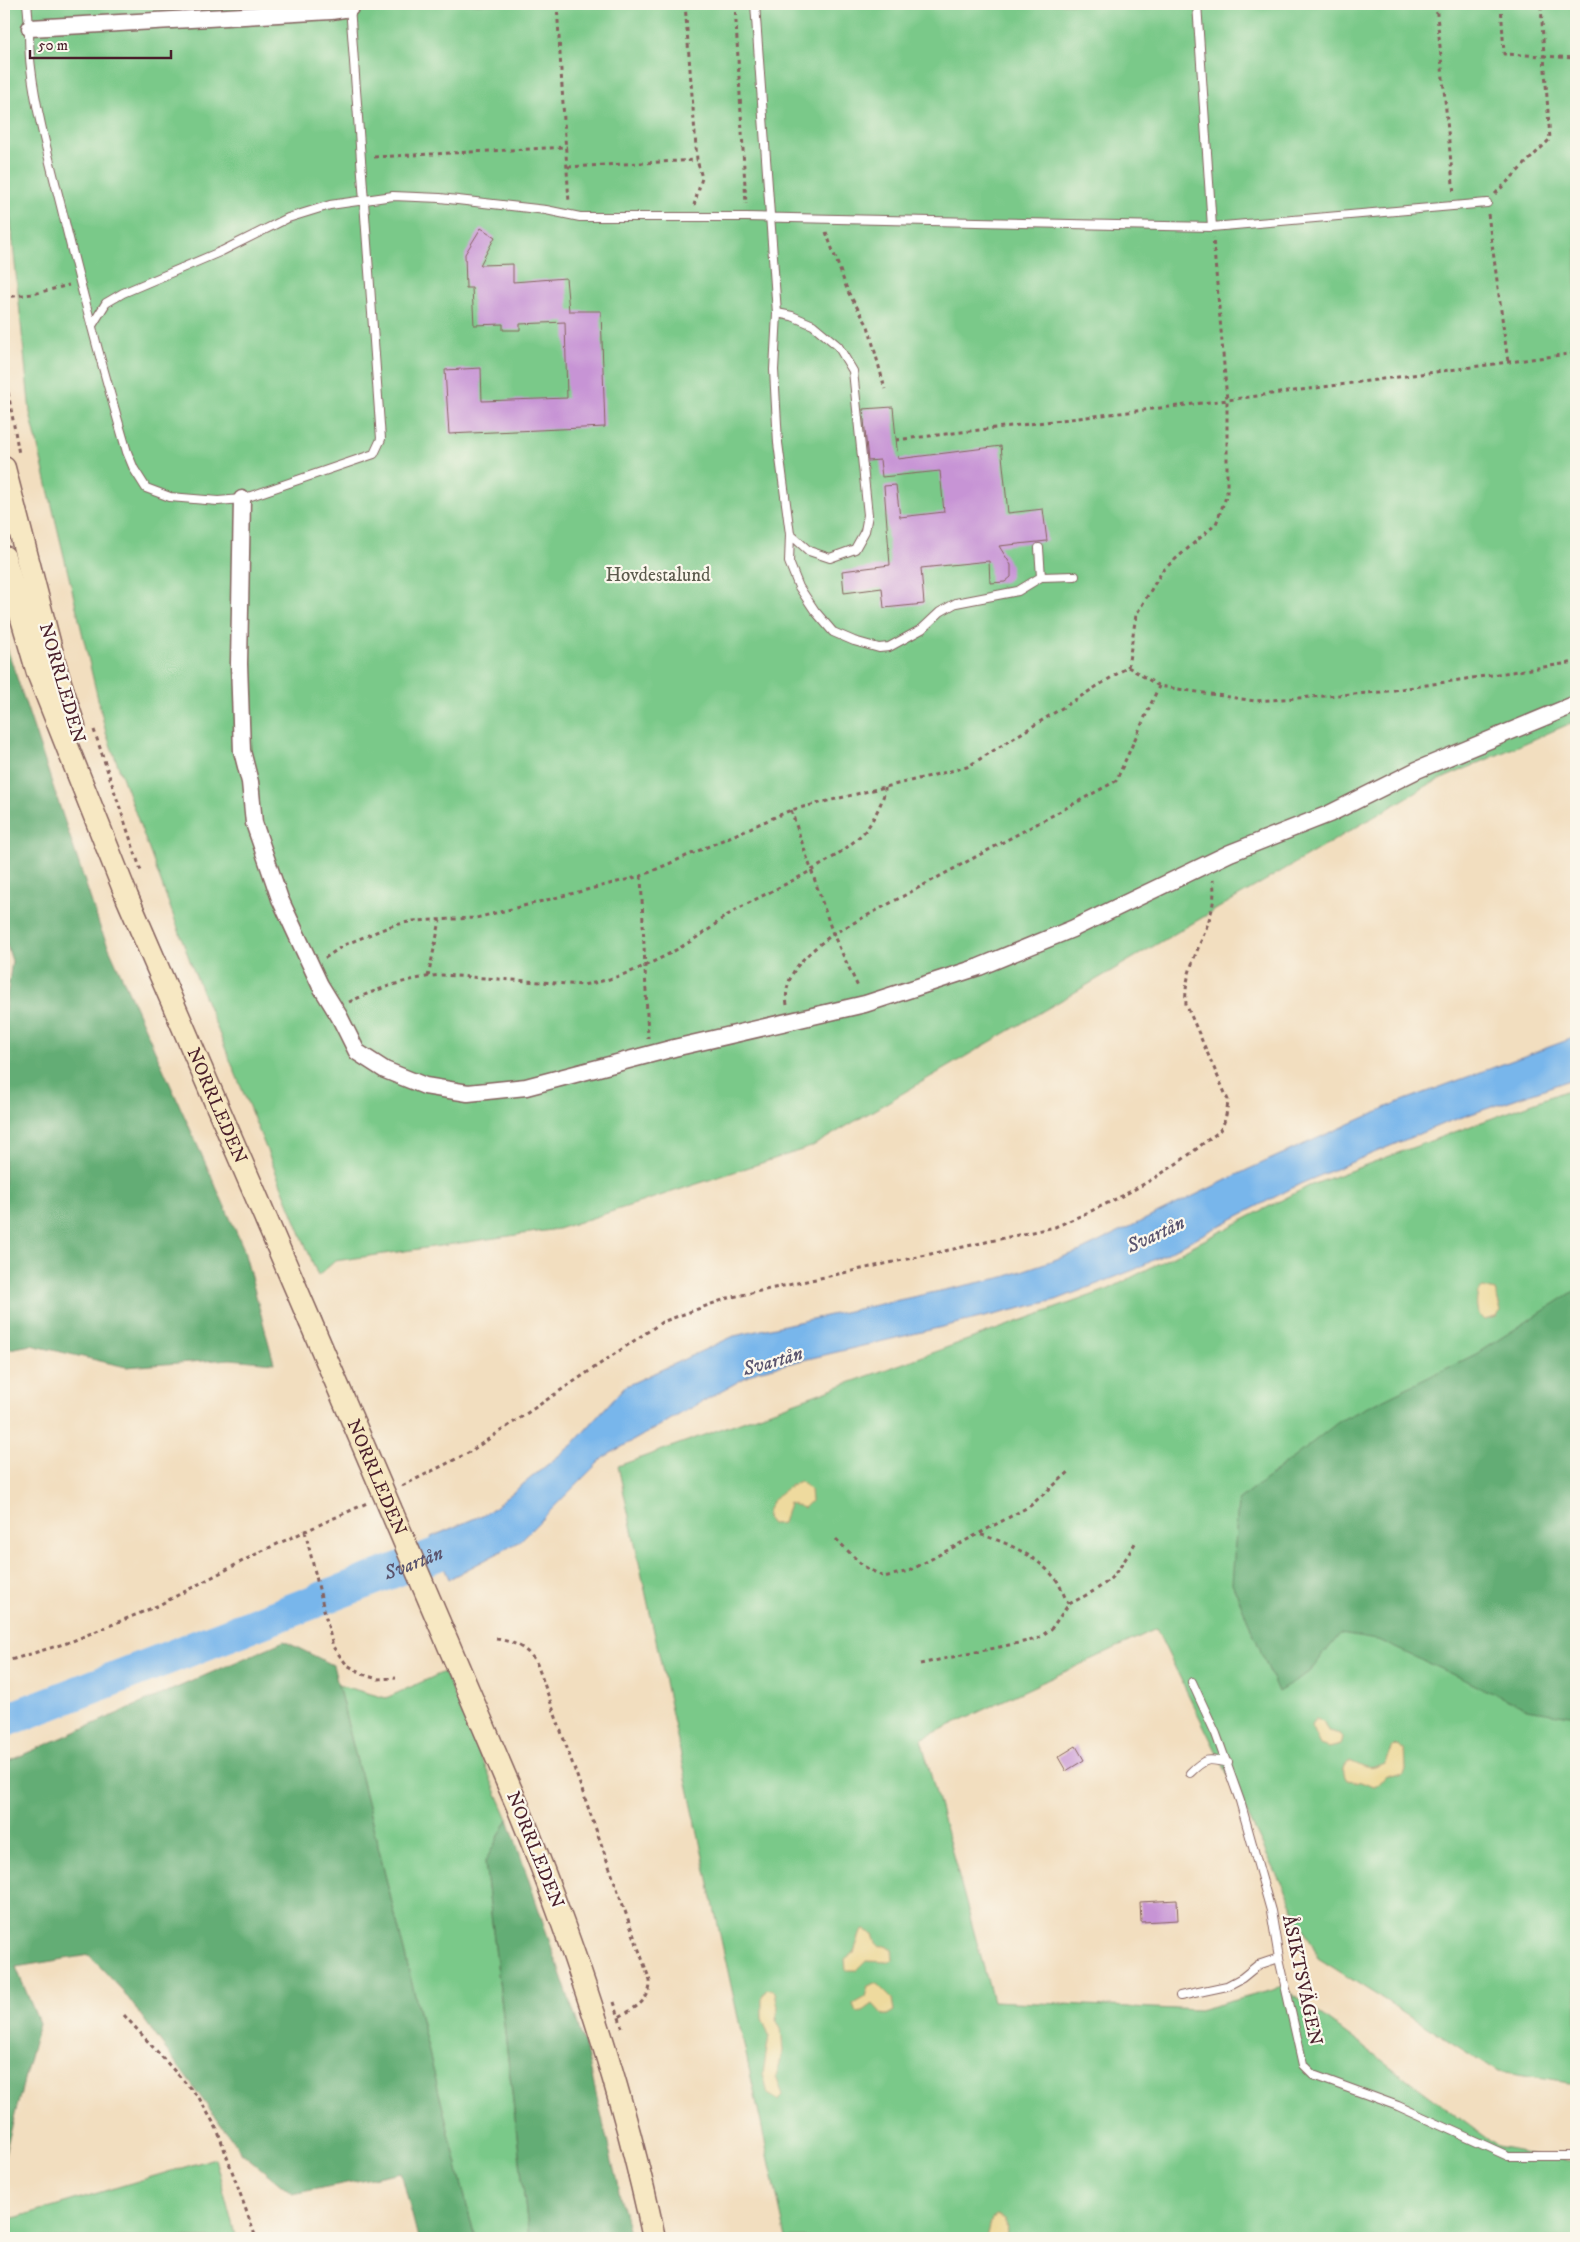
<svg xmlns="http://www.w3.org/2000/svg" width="1580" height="2242" font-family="'IM FELL DW Pica',serif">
<rect width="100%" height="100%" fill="#fbf7ec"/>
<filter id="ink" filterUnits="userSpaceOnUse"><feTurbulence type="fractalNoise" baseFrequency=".02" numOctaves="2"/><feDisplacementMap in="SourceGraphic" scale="10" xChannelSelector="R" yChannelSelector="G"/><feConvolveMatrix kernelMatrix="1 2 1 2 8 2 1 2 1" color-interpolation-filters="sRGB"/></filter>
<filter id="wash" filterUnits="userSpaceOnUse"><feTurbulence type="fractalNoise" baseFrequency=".0096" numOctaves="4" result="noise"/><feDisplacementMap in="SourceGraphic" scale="20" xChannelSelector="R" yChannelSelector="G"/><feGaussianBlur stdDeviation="1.12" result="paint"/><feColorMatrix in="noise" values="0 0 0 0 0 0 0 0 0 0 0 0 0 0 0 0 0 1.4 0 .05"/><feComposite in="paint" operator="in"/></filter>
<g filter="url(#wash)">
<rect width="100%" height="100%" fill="#f2debf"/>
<!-- green -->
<path fill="#7ac989" stroke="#62745a" d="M4,4H1576V721L1430,784L811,1147L558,1229L335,1261L318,1276L193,969L106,733L30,413L4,154Z
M1576,1087V2084L1498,2072L1318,1958L1156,1629L921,1739L993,2001L1199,2010L1284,1987L1498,2147L1576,2162V2238H786L618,1466L1109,1289L1309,1186Z
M444,1672L508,1819L485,1862L529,2238H475L338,1685L386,1698Z
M215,2158L236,2238H4V2221Z"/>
<!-- forest -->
<path fill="#63ad75" stroke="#566650" d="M4,639L101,930L243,1247L274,1363L230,1359L126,1367L31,1345L4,1350V1018L12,961L4,936Z
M1576,1290V1717L1527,1709L1378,1640L1340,1634L1308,1674L1278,1692L1232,1583L1238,1501L1341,1420L1476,1354Z
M284,1641L333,1665L475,2238H418L401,2172L292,2194L241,2152L123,1991L89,1955L16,1967L39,2023L4,2157V1763Z
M508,1819L585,2046L630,2238H529L485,1862Z"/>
<!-- sand -->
<path fill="#eeda9e" stroke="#9c7c64" d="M1483,1288L1495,1291L1501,1312L1496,1317L1484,1320C1475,1313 1476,1302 1478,1292Z
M800,1481L810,1490L811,1501L804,1508L789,1503L783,1523L772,1524L767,1518C765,1502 787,1486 800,1481Z
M1315,1719L1323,1721L1328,1731L1340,1734L1343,1737L1341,1745L1329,1748L1320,1745L1311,1726Z
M1398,1746L1404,1749L1405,1770L1402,1776L1386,1775L1377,1785L1373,1787L1361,1782L1347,1780C1342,1773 1343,1767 1349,1761C1366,1767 1366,1773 1385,1764L1393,1747Z
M864,1930L873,1934C878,1953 880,1941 892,1949L893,1959L888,1962L866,1961L857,1970H846L845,1959L854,1952L861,1932Z
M876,1983L892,1999L894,2011L887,2015H883L873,2004L863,2011L856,2012L853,2004L865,1997L868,1986Z
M767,1989L775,1992L778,2007L776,2020L781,2028L783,2051L776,2077L783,2095L778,2100L768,2094L763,2074L769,2036L762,2018V1997Z
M998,2215L1005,2219L1006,2238H987L992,2218Z"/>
<!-- water -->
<path fill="#78b6eb" stroke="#616a8b" d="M1576,1037V1078L1445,1123L1300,1184L1136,1269L1056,1300L757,1371L604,1457L519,1542L449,1579L431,1537L487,1513L572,1445L624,1387L734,1336L1004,1277L1080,1251L1249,1169L1394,1104Z"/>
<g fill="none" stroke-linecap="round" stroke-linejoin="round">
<!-- river -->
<path stroke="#78b6eb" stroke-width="34" id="s1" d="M4,1721L482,1537"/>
</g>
<g id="blocks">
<!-- building -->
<path fill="#c794d5" d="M481,228L495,237L480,265L513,264V282L566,278L569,311H601L605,427L449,434L445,370L481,368L482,401L567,398L565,322L520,324V330H503V324L474,325L472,288H466L465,254Z
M893,407L898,459L1001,446L1008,513L1043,509L1047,541L999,546L1011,565V577L1005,582L990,583L989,561L921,568L924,604L884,608L882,588L844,593L842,571L890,565L884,486L896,485L900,517L944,512L940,471L882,477L880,460L868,461L863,409Z
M1076,1746L1084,1760L1066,1771L1058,1757Z
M1177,1900L1178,1920L1141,1922L1140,1902Z"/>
</g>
</g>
<g filter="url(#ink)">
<use href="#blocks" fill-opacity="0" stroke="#85625f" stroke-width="1"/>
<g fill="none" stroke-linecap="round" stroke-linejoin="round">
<!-- lane casing -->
<g stroke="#85625f" stroke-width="10">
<path id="lane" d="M27,4C30,25 28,47 31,68C36,112 50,162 61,206C81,289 103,370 127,452L134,469L146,488L170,497L218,501L242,499L374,454L381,439L350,6
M755,4L777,313L774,370L778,443L790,534L789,562L799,587L815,611L833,632L854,641L879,648L889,647L922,629L940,612L956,603L1018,591L1041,577L1075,576
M1197,4L1212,227
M777,313L792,316L813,325L838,346L853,371L868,515L865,531L855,549L830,558L809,551L790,534
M93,324L106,303L123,293L222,251L288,218L330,205L393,196L440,198L546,210L580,217H746L1212,227L1487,203
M1039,548L1041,577
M1192,1682L1216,1734L1240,1801L1271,1911L1279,1958L1303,2065L1313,2075L1398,2106L1508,2156H1576
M1190,1773C1205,1758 1208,1758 1228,1763
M1180,1996L1227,1986L1242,1978L1258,1965L1279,1958"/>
</g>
<!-- street casing -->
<g stroke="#85625f" stroke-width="19">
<path id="street" d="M30,28L331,11L350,8
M242,499L239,664L242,751L250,782L254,823L280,899L320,985L339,1016L357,1052L385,1070L425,1086L468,1093L526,1087L674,1048L865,1004L979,967L1072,929L1230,853L1329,814L1417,770L1576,704"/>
</g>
<!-- secondary casing -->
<g stroke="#85625f" stroke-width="25">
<g id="secondary">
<path d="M4,468L57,673L74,726"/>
<path id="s2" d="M4,557L38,673L127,897L310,1321"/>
<path d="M518,1807C575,1947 623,2090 654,2238"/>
</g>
</g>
<!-- path -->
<path stroke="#85625f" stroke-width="3" stroke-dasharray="4 4" stroke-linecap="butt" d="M557,4L569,203
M685,4L697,160L702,178L694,205
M735,4L746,204
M1436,4L1454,195
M1501,4L1504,54L1544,56L1541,4
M367,7L423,4
M374,157L567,147
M568,167L697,160
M1495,194L1550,139L1544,56L1576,58
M1488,214L1508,362
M826,232L848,292L868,326L885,389
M4,297L33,294L69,285
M4,369L19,454
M896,440L1227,400L1576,353
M1128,667L1159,686L1255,701L1381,692L1576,662
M94,730L142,874
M791,810L833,934L859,989
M641,876L648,1038
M325,958L344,945L391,926L413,921L476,918L641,876L791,810L967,767L1128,667L1136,615L1163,570L1216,524L1227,494V400L1213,238
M428,977L440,921
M349,1002C379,988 409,978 442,975L583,985C627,978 671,955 708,930C714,926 719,920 726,916C769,889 829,869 865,831C872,823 886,796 885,787
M787,1005C782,971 810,952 833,934L1116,781L1159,686
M402,1486L468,1453L662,1322L728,1298L1055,1227C1106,1205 1155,1182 1199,1147C1205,1141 1215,1136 1220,1130C1226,1122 1227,1110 1228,1100L1186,1004C1182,958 1220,926 1213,880
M305,1531L333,1647L347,1665L367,1676L379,1679L396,1678
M836,1539L863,1566L884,1577L909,1571L1030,1506L1069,1472
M1069,1604C1111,1583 1113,1580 1137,1540
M496,1639C513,1641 528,1648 537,1664L650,1981C651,2001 634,2008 619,2017
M4,1662L70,1642L157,1606L262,1551L367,1503
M920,1664L1037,1639L1051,1629L1069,1604C1063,1596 1061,1584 1054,1577C1035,1555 1005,1541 978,1534
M614,2002L622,2027
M124,2015L199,2098L217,2129L256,2238"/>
<!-- lane -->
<use href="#lane" stroke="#fff" stroke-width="8"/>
<!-- street -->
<use href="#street" stroke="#fff" stroke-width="16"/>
<!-- secondary -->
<use href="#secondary" stroke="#f7e8c3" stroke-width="22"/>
<!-- secondary-bridge casing -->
<g stroke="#85625f" stroke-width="25" stroke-linecap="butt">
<g id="secondary-bridge">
<path id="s3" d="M310,1321L518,1807"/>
</g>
</g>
<!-- secondary-bridge -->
<use href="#secondary-bridge" stroke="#f7e8c3" stroke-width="22"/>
</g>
</g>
<g text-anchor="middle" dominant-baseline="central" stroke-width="4.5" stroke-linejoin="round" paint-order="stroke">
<!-- park labels -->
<g font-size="19" fill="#5b5a4c" stroke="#fbf7ec">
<text x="658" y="575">Hovdestalund</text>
</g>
<!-- street labels -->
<g font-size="19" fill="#4a1f2b" stroke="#fbf7ec">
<text transform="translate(62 683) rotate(74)">NORRLEDEN</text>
<text stroke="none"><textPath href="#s2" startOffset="589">NORRLEDEN</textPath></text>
<text stroke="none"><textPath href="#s3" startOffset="170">NORRLEDEN</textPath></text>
<text transform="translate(535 1850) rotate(68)">NORRLEDEN</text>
<text transform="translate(1302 1980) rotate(78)">ÅSIKTSVÄGEN</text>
</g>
<!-- water labels -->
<g font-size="20" font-style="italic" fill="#5a546e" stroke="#fbf7ec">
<text transform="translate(1156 1235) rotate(-25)">Svartån</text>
<text transform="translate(773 1362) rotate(-16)">Svartån</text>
<text stroke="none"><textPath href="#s1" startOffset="439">Svartån</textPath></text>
</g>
</g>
<!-- margin -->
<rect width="1580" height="2242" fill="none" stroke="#fbf7ec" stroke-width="20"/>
<!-- scale -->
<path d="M30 50v8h141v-8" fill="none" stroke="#4a1f2b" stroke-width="2.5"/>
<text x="38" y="50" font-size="15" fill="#4a1f2b" stroke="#fbf7ec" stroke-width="4" paint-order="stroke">50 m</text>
</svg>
